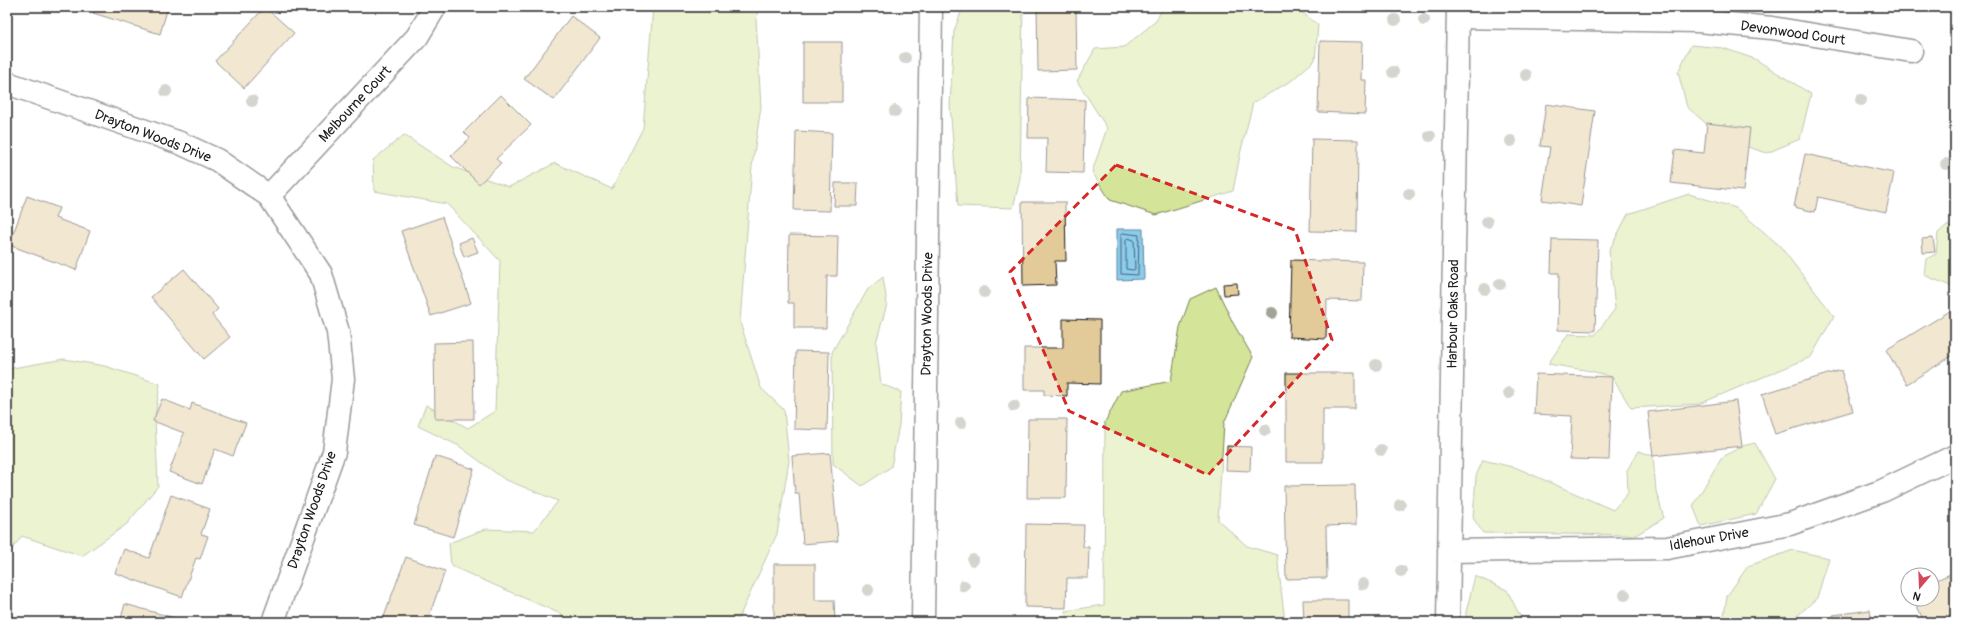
<svg xmlns="http://www.w3.org/2000/svg" width="1962" height="629" font-family="Pangolin,sans-serif">
<rect width="100%" height="100%" fill="#fff"/>
<filter id="ink" filterUnits="userSpaceOnUse"><feTurbulence type="fractalNoise" baseFrequency=".025" numOctaves="2"/><feDisplacementMap in="SourceGraphic" scale="8" xChannelSelector="R" yChannelSelector="G"/><feConvolveMatrix kernelMatrix="1 2 1 2 8 2 1 2 1" color-interpolation-filters="sRGB"/></filter>
<g filter="url(#ink)">
<!-- green -->
<path fill="#d4e498" stroke="#78805a" d="M653,7H759L756,18L761,107L752,166L740,322L761,388L784,410L789,461L777,534L737,622H561L563,615L451,566L449,543L486,529L534,531L558,501L504,479L459,446L418,426L426,405L468,428L495,411L500,261L447,204L374,191L373,160L404,135L453,167L509,187L555,163L612,189L643,128Z
M963,7H1023L1020,179L1013,208L958,206L950,105L954,31Z
M1163,7H1295L1318,25L1315,60L1291,81L1253,103L1241,150L1233,191L1156,215L1110,200L1092,172L1107,128L1077,81L1095,49L1124,47L1156,21Z
M1691,45L1723,48L1755,59L1811,94L1800,139L1767,153L1725,140L1687,107L1678,72Z
M1689,194L1736,208L1780,246L1834,316L1811,357L1699,404L1631,408L1612,377L1591,371L1548,364L1568,334L1595,335L1615,309L1609,251L1628,214Z
M1947,225L1955,230V288L1924,275L1926,259L1936,254L1938,233Z
M883,277L887,304L876,343L881,384L901,392L899,425L891,467L862,486L833,464L832,352L868,289Z
M1216,287L1233,323L1253,357L1224,423L1218,520L1247,546L1277,555L1285,622H1066L1065,611L1104,605L1105,422L1121,391L1171,381L1180,327L1190,299Z
M64,359L105,366L160,384L155,417L158,486L127,524L82,556L22,536L7,555V369Z
M1755,443L1775,479L1756,514L1701,526L1693,506L1721,458L1742,446Z
M1639,451L1653,456L1656,491L1664,518L1636,535L1483,533L1473,518L1476,476L1483,460L1517,468L1613,510L1628,493L1627,470Z
M1793,550L1829,558L1817,598L1795,618L1769,622H1723L1727,596L1748,566Z
M1475,576L1507,590L1523,622H1466V612Z"/>
<!-- water -->
<path fill="#8ccced" stroke="#5f8699" d="M1117,229H1143L1144,279L1117,280Z"/>
<g fill="none" stroke-linecap="round" stroke-linejoin="round">
<!-- shore -->
<path stroke="#496270" stroke-width="1" d="M1123,233L1139,235L1138,275L1121,274V235Z
M1128,238L1134,240L1135,269L1133,270L1126,269V240Z"/>
</g>
<!-- building -->
<path fill="#e2ca99" stroke="#1c1c1c" d="M95,7H168L160,34L93,13Z
M265,7L294,33L244,88L215,61Z
M1037,7H1076L1077,70L1038,71Z
M571,16L600,38L554,100L524,79Z
M1320,41L1362,42L1361,80H1366L1365,114L1318,112Z
M803,42H842V102H803Z
M501,95L531,125L496,159L501,163L479,184L451,156L470,138L464,132Z
M1029,98L1085,100L1083,173L1046,172L1047,138H1028Z
M1546,104L1595,111L1581,206L1542,200L1550,147L1540,146Z
M1707,123L1750,128L1743,191L1671,183L1675,150L1704,153Z
M796,131L832,133L830,211L794,210Z
M1312,139L1358,140L1357,232L1310,231Z
M1805,154L1894,173L1886,212L1818,197L1815,212L1794,207Z
M835,183H858L857,206H834Z
M27,196L59,208L55,218L90,231L76,270L9,245Z
M1022,202H1065L1066,261H1055L1056,285L1023,286Z
M442,217L471,303L431,316L401,231Z
M789,235L838,236L837,276H827L826,328H794V303H788Z
M472,238L478,252L464,257L459,243Z
M1933,238L1935,252L1923,253L1922,239Z
M1552,239L1598,240L1595,331L1558,330L1559,273H1551Z
M1291,260L1363,262L1362,301L1327,300L1326,339L1289,337Z
M184,269L218,309L212,315L230,337L204,359L151,297Z
M1237,283L1238,294L1224,295L1223,284Z
M1955,308V354L1907,384L1886,350Z
M1063,319L1100,320V384L1067,383V396L1044,395V390H1024V348H1063Z
M473,342L474,419H435L434,343Z
M796,351L829,352L827,430L794,429Z
M1841,370L1853,411L1775,434L1762,394Z
M1286,373H1355V409H1323V462H1286Z
M1536,374L1612,377L1609,460L1570,459L1572,416L1534,414Z
M162,399L190,410L192,403L246,423L233,456L215,449L202,484L169,472L184,433L153,421Z
M1736,401L1742,446L1653,456L1648,412Z
M1028,419H1067L1066,498H1027Z
M1227,446L1251,447L1250,471L1226,470Z
M830,453L838,541L803,544L799,493H795L792,456Z
M435,456L474,469L453,537L414,525Z
M1355,485L1356,525L1326,526L1327,578L1286,579L1284,486Z
M171,495L210,509L201,534L208,536L200,559L196,558L182,597L115,573L124,549L149,558Z
M1026,524L1084,525L1083,547H1089L1088,578H1067L1066,608L1025,607Z
M406,557L445,571L427,622H382Z
M774,564H815V600H834L835,622H774Z
M1955,572V615L1939,622H1924L1914,599H1932V582Z
M1303,600H1348V622H1304Z
M125,604L178,619V622H120Z
M1870,610L1872,622H1834L1833,615Z"/>
<g fill="none" stroke-linecap="round" stroke-linejoin="round">
<!-- minor casing -->
<g stroke="#1c1c1c" stroke-width="25">
<path id="minor" d="M1458,17L1698,21L1772,28L1911,51
M7,83L180,143L217,160L269,196L321,274L338,332L343,379L334,452L273,622
M269,196L417,37L435,7
M1449,551L1667,548L1790,524L1882,491L1955,456
M923,622L931,7
M1448,622L1458,7"/>
</g>
<!-- minor -->
<use href="#minor" stroke="#fff" stroke-width="22"/>
</g>
<!-- trees -->
<g fill="#a0a396">
<circle cx="1395" cy="20" r="6"/>
<circle cx="1424" cy="20" r="6"/>
<circle cx="905" cy="58" r="6"/>
<circle cx="1393" cy="72" r="6"/>
<circle cx="1526" cy="75" r="6"/>
<circle cx="166" cy="91" r="6"/>
<circle cx="1861" cy="100" r="6"/>
<circle cx="252" cy="101" r="6"/>
<circle cx="895" cy="111" r="6"/>
<circle cx="1430" cy="136" r="6"/>
<circle cx="1511" cy="141" r="6"/>
<circle cx="1946" cy="164" r="6"/>
<circle cx="1409" cy="194" r="6"/>
<circle cx="1487" cy="222" r="6"/>
<circle cx="1500" cy="284" r="6"/>
<circle cx="1485" cy="289" r="6"/>
<circle cx="984" cy="292" r="6"/>
<circle cx="1272" cy="313" r="6"/>
<circle cx="1376" cy="365" r="6"/>
<circle cx="1509" cy="393" r="6"/>
<circle cx="1014" cy="406" r="6"/>
<circle cx="961" cy="423" r="6"/>
<circle cx="1265" cy="430" r="6"/>
<circle cx="1381" cy="450" r="6"/>
<circle cx="1400" cy="505" r="6"/>
<circle cx="973" cy="560" r="6"/>
<circle cx="1401" cy="571" r="6"/>
<circle cx="1363" cy="584" r="6"/>
<circle cx="964" cy="586" r="6"/>
<circle cx="868" cy="590" r="6"/>
<circle cx="1625" cy="595" r="6"/>
</g>
</g>
<!-- marked area -->
<path d="M0 0H1962V629H0ZM1116,165L1295,230L1332,340L1208,475L1069,411L1010,272Z" fill="#fff" fill-opacity=".55" fill-rule="evenodd"/>
<path fill="none" stroke="#d62828" stroke-width="3" stroke-dasharray="8 5" stroke-linejoin="round" d="M1116,165L1295,230L1332,340L1208,475L1069,411L1010,272Z"/>
<g text-anchor="middle" dominant-baseline="central" stroke-width="3" stroke-linejoin="round" paint-order="stroke">
<!-- street labels -->
<g font-size="14" fill="#1c1c1c" stroke="#fff">
<text transform="translate(1793 33) rotate(8)">Devonwood Court</text>
<text transform="translate(355 104) rotate(-47)">Melbourne Court</text>
<text transform="translate(153 136) rotate(21)">Drayton Woods Drive</text>
<text transform="translate(927 314) rotate(-89)">Drayton Woods Drive</text>
<text transform="translate(1453 314) rotate(-89)">Harbour Oaks Road</text>
<text transform="translate(312 510) rotate(-71)">Drayton Woods Drive</text>
<text transform="translate(1709 539) rotate(-10)">Idlehour Drive</text>
</g>
</g>
<!-- margin -->
<rect width="1962" height="629" fill="none" stroke="#fff" stroke-width="24"/>
<rect x="12" y="12" width="1938" height="605" fill="none" stroke="#1c1c1c" stroke-width="1.5" filter="url(#ink)"/>
<!-- north arrow -->
<g transform="translate(1920 587) rotate(199)"><circle r="19" fill="#ffffff" stroke="#a4a4a4"/>
<path d="M0-3L7 15L0 10L-7 15Z" fill="#d1495b"/>
<text y="-6" font-size="11" font-weight="bold" text-anchor="middle" fill="#1c1c1c">N</text>
</g>
</svg>
